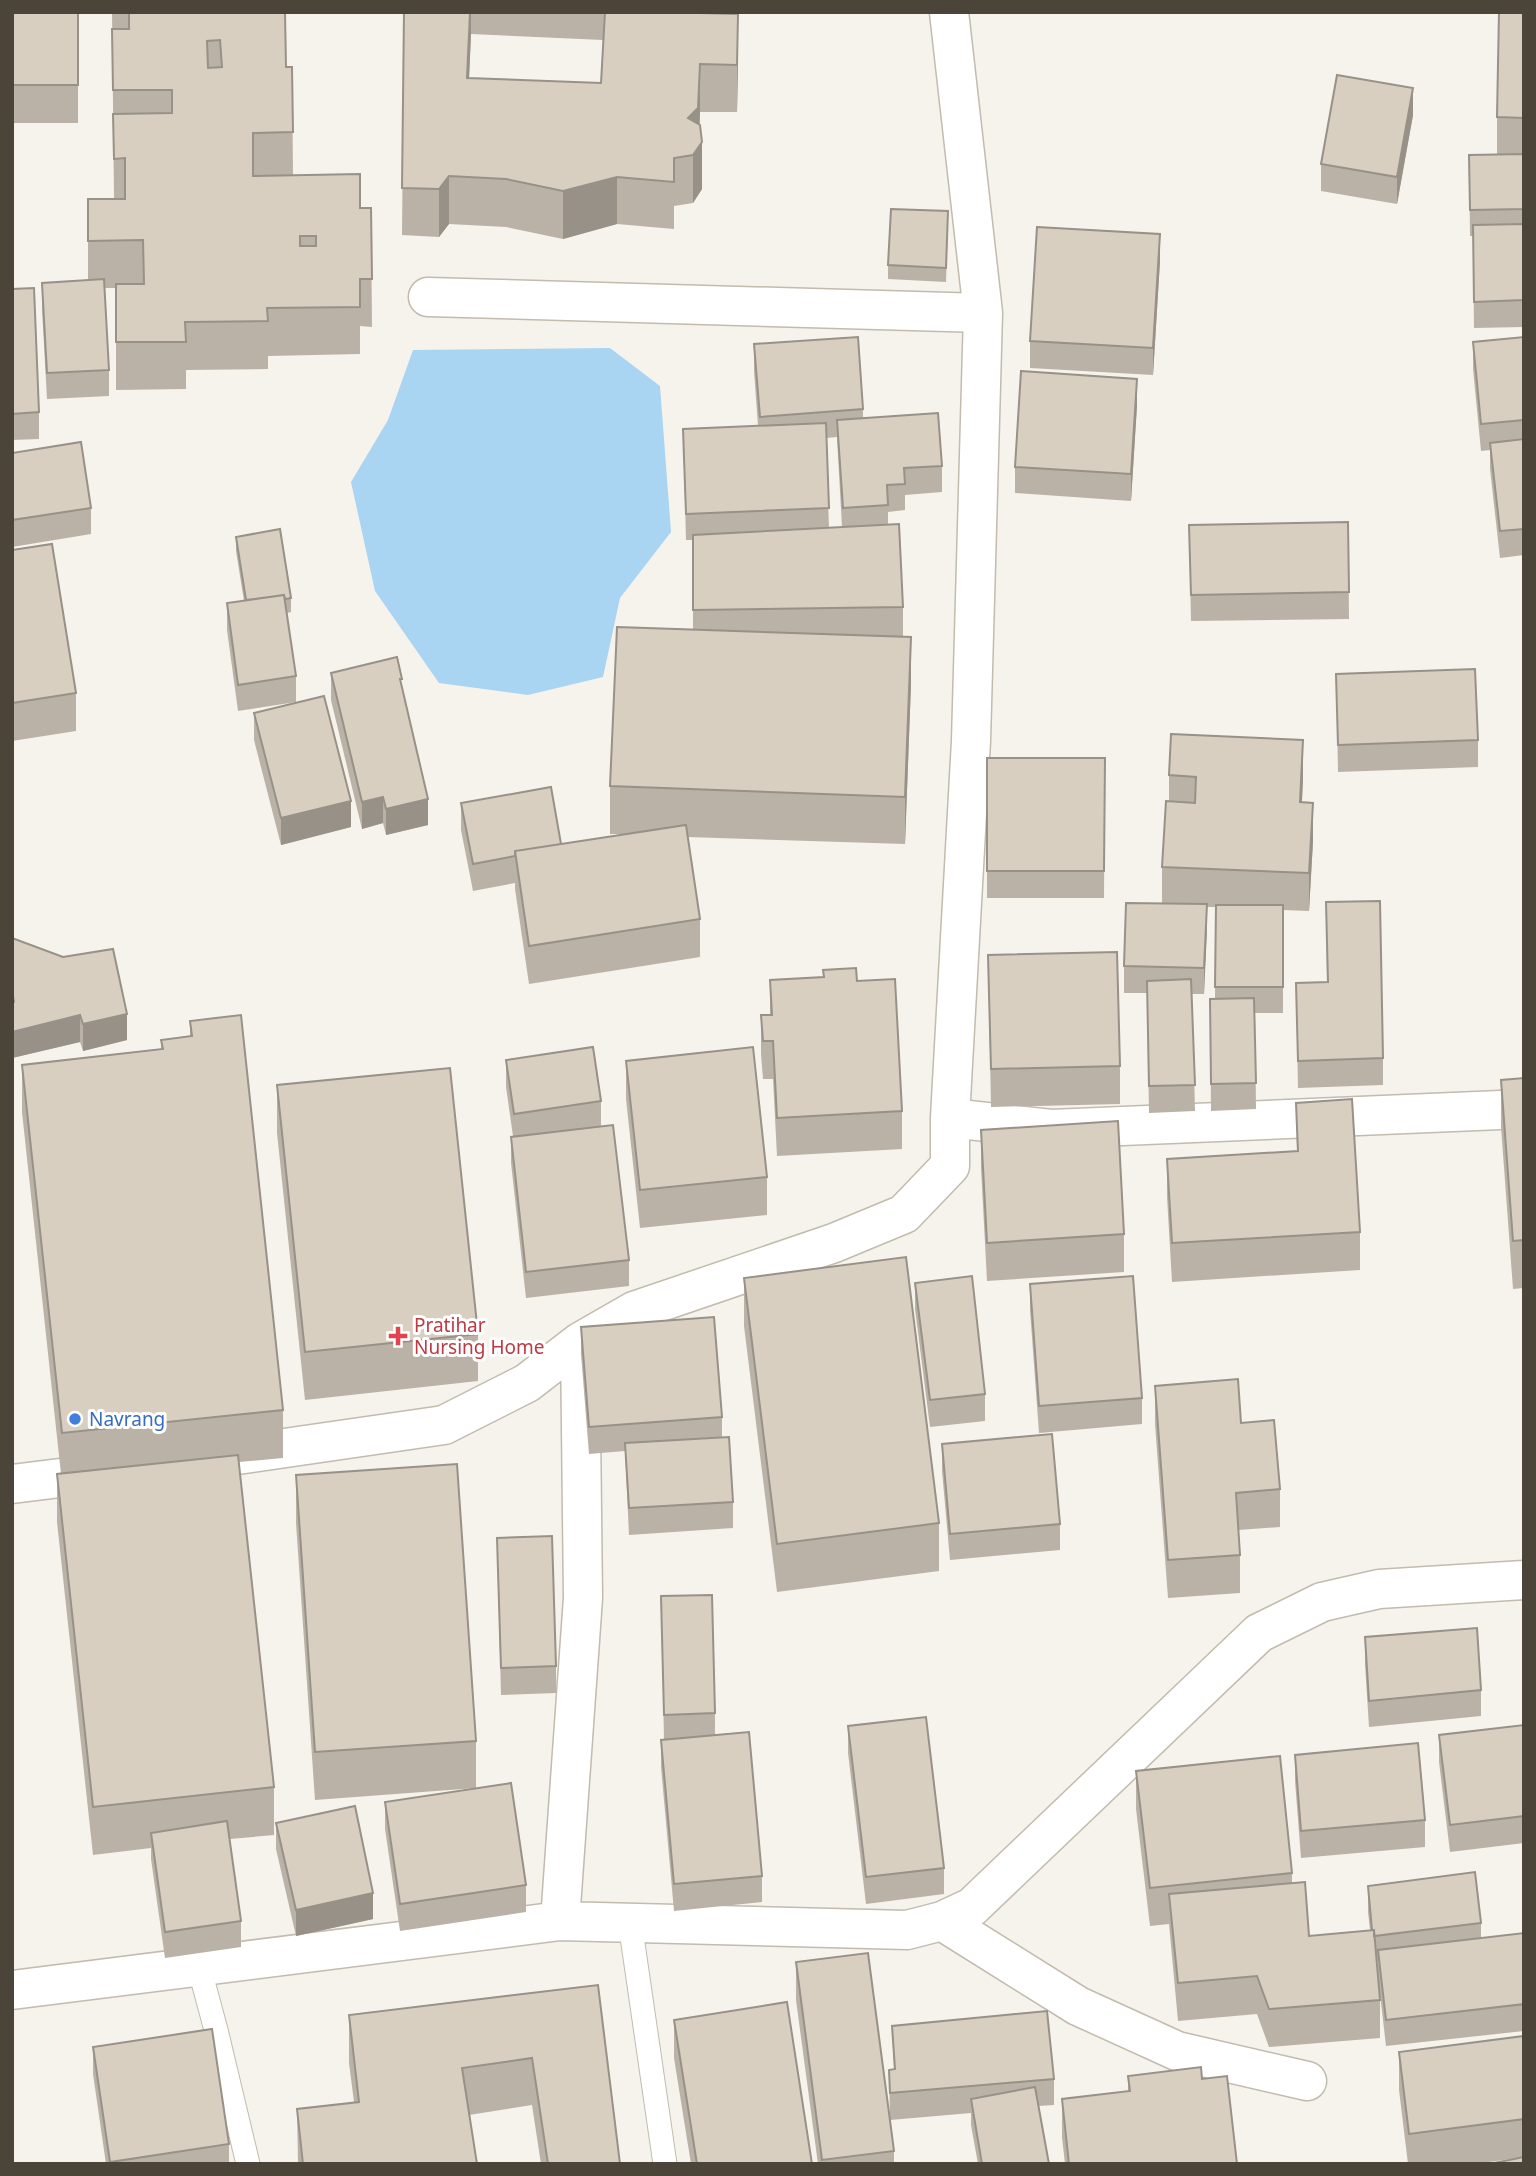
<svg xmlns="http://www.w3.org/2000/svg" width="1536" height="2176" font-family="'Noto Sans',sans-serif">
<rect width="100%" height="100%" fill="#f6f3ec"/>
<!-- water -->
<path fill="#a9d4f2" d="M610,348L660,386L671,532L620,598L603,677L528,695L439,683L375,591L351,482L388,420L413,350Z"/>
<g fill="none" stroke-linecap="round" stroke-linejoin="round">
<!-- lane casing -->
<g stroke="#c2bbae" stroke-width="25">
<path id="lane" d="M630,1923L665,2164
M199,1967L216,2030L248,2164"/>
</g>
<!-- street casing -->
<g stroke="#c2bbae" stroke-width="41">
<path id="street" d="M428,297L983,313
M950,1118L1051,1129L1524,1109
M230,1456L444,1425L527,1383L580,1342
M12,1484L108,1472
M560,1921L583,1598L580,1342L634,1311L834,1243L904,1214L950,1166V1118L971,741L983,313L949,12
M942,1921L1078,2006L1177,2051L1307,2081
M12,1990L560,1921L907,1930L942,1921L972,1907L1259,1633L1322,1602L1379,1589L1524,1580"/>
</g>
<!-- lane -->
<use href="#lane" stroke="#fff" stroke-width="23"/>
<!-- street -->
<use href="#street" stroke="#fff" stroke-width="38"/>
</g>
<!-- wall -->
<path fill="#bab2a6" fill-rule="evenodd" d="M12,12H78V123H12Z
M112,12H285L286,67H292L293,176L360,208H371L372,327L360,326V354L268,356V369L186,370V389L116,390V288H105L109,370V396L47,399L42,309V283L88,280V199H114Z
M404,12H701L738,61L737,112H700V125L702,189L693,203L674,206V229L617,224L563,239L506,227L449,224L439,237L402,235ZM471,34L603,40L601,83L469,78Z
M1524,12V327L1474,328L1473,236H1470L1469,155L1497,154V117Z
M1413,115L1397,204L1321,191V164Z
M948,225L946,282L888,279V265Z
M1160,261L1153,375L1030,368V341Z
M12,289L39,412V439L12,440Z
M1524,337V555L1500,558L1490,469V450L1481,451L1473,369V342Z
M754,344L863,409V418L942,466V492L905,495V510L888,512V525L903,607V637L911,684L905,844L687,837L700,919V957L529,984L515,889V883L473,891L461,830V803L561,844L624,834H610V786L693,629V540H686L683,429L758,426L754,371ZM837,437L842,527L829,528L826,438Z
M1137,405L1131,501L1015,493V467Z
M12,453L91,508V534L12,547Z
M1348,522L1349,619L1191,621L1189,525Z
M236,537L291,598V612L287,613L296,676V702L238,711L227,630V603L244,601L236,551Z
M12,550L76,693V731L12,741Z
M331,673L402,690L428,825L386,835L383,823L362,829L331,700Z
M1336,674L1478,740V767L1338,772Z
M254,713L351,827L281,845L254,740Z
M987,758H1105L1104,898H987Z
M1169,775L1303,778L1302,802L1313,841L1309,911L1283,910V1013H1255L1256,1109L1211,1111L1210,999H1215L1216,907H1207L1204,994H1192L1195,1111L1149,1113L1147,993H1124V966L1162,903V867L1169,801Z
M1326,902L1383,1058V1085L1298,1088L1296,983L1327,982Z
M12,938L127,1040L83,1051L80,1042L12,1058Z
M988,955L1120,1066V1104L991,1107Z
M770,980L857,981L902,1111V1149L777,1156L773,1079H763L761,1054V1015H770Z
M190,1021L283,1410V1458L239,1462L274,1787V1835L230,1839L241,1921V1947L165,1958L151,1859V1848L93,1855L57,1522V1474H61L22,1112V1065L161,1049V1040L190,1036Z
M506,1060L601,1101V1126L629,1260V1286L526,1298L511,1163V1137L513,1136L506,1087Z
M626,1061L767,1177V1215L640,1228L626,1099Z
M1524,1078V1288L1513,1289L1501,1127V1080Z
M277,1085L478,1334V1381L305,1400L277,1133Z
M1296,1103L1360,1232V1270L1172,1282L1167,1197V1159L1297,1151Z
M981,1130L1124,1234V1272L987,1281L981,1168Z
M744,1278L939,1523V1571L777,1592L744,1326Z
M915,1283L985,1394V1421L930,1427L915,1309Z
M1030,1284L1142,1398V1424L1039,1433L1030,1310Z
M581,1327L722,1417V1438L733,1502V1528L629,1535L625,1451L589,1454L581,1354Z
M1155,1386L1241,1423L1280,1489V1527L1238,1530L1240,1555V1593L1168,1598L1155,1424Z
M942,1444L1060,1524V1550L950,1560L942,1471Z
M296,1475L476,1741V1788L315,1800L296,1523Z
M497,1538L556,1666V1693L501,1695Z
M661,1596L715,1713V1735L762,1876V1902L674,1911L661,1767V1740H664Z
M1365,1637L1481,1690V1716L1369,1727L1365,1664Z
M1524,1725V1843L1450,1852L1439,1762V1735Z
M848,1726L944,1868V1894L866,1904L848,1753Z
M1295,1755L1425,1820V1847L1301,1858L1295,1781Z
M1136,1771L1292,1873V1883L1309,1936L1370,1930L1368,1912V1886L1481,1923V1938L1524,1933V2031L1386,2046L1378,1977V1962H1377L1380,2000V2038L1269,2047L1257,2014L1178,2021L1169,1924L1150,1926L1136,1809Z
M385,1802L526,1885V1912L400,1931L385,1829Z
M276,1823L373,1919L296,1936L276,1849Z
M796,1962L894,2151V2164H818L796,2000Z
M598,1985L620,2164H541L532,2105L469,2115L477,2164H298L297,2109L354,2102L349,2063V2015Z
M674,2020L812,2164H691L674,2058Z
M892,2026L1054,2079V2105L1039,2106L1049,2164H978L971,2125V2113L890,2120L889,2070H894Z
M1524,2036V2164L1517,2158L1475,2164H1408L1399,2090V2052Z
M93,2047L229,2144V2164H106L93,2074Z
M1128,2076L1202,2079L1237,2164H1065L1062,2137V2099L1128,2091Z"/>
<!-- shaded-wall -->
<path fill="#979187" d="M470,12H471V34L467,125V78Z
M738,14V61L737,112V65Z
M700,64V112L698,147L702,142V189L693,203V155L688,118Z
M1413,88V115L1397,204V177Z
M449,176V224L439,237V189Z
M617,177V224L563,239V191Z
M1160,234V261L1153,375V348Z
M1137,379V405L1131,501V474Z
M911,637V684L905,844V797Z
M1303,740V778L1300,840V802Z
M383,797V823L362,829V802Z
M428,799V825L386,835V809Z
M351,801V827L281,845V818Z
M1313,803V841L1309,911V873Z
M1207,904V931L1204,994V968Z
M127,1014V1040L83,1051V1024Z
M80,1015V1042L12,1058V1032Z
M373,1893V1919L296,1936V1910Z"/>
<!-- building -->
<path fill="#d8cfc1" stroke="#979187" stroke-width="2" fill-rule="evenodd" d="M12,12H78V85H12Z
M129,12H285L286,67H292L293,132L253,133V176L360,174V208H371L372,279H360V307L267,308L268,321L185,322L186,342H116V284H144L143,240L88,241V199H125V158L114,159L113,114L172,113V90H113L112,29H129ZM220,40L222,67L208,68L207,41ZM300,236H316V246H300Z
M404,12H470L467,78L601,83L605,12H701V13L738,14L737,65L700,64L698,108L688,118L700,125L702,142L693,155L674,158V182L617,177L563,191L506,179L449,176L439,189L402,188Z
M1499,12H1524V118L1497,117Z
M1337,75L1413,88L1397,177L1321,164Z
M1524,154V209L1470,210L1469,155Z
M891,209L948,211L946,268L888,265Z
M1524,224V300L1474,302L1473,225Z
M1037,227L1160,234L1153,348L1030,341Z
M104,279L109,370L47,373L42,283Z
M34,288L39,412L12,414V289Z
M858,337L863,409L760,417L754,344Z
M1524,337V420L1481,424L1473,342Z
M1021,371L1137,379L1131,474L1015,467Z
M938,413L942,466L904,468L905,484L887,485L888,505L843,508L837,420Z
M826,423L829,508L686,514L683,429Z
M1524,439V529L1500,531L1490,443Z
M81,442L91,508L12,520V453Z
M1348,522L1349,592L1191,595L1189,525Z
M899,524L903,607L693,610V535Z
M280,529L291,598L285,599L284,595L246,600L236,537Z
M52,544L76,693L12,703V550Z
M284,595L296,676L238,685L227,603Z
M617,627L911,637L905,797L610,786Z
M397,657L402,679H400L428,799L386,809L383,797L362,802L331,673Z
M1475,669L1478,740L1338,745L1336,674Z
M324,696L351,801L281,818L254,713Z
M1171,734L1303,740L1300,802L1313,803L1309,873L1162,867L1166,801L1195,803L1196,777L1169,775Z
M987,758H1105L1104,871H987Z
M551,787L561,844L515,851V856L473,864L461,803Z
M686,825L700,919L529,946L515,851Z
M1380,901L1383,1058L1298,1061L1296,983L1328,982L1326,902Z
M1126,903L1207,904L1204,968L1124,966Z
M1216,905H1283V987H1215Z
M12,938L63,957L113,949L127,1014L83,1024L80,1015L12,1032V1003L14,1002L12,991Z
M1117,952L1120,1066L991,1069L988,955Z
M856,968L857,981L895,979L902,1111L777,1118L773,1041H763L761,1015H772L770,980L824,977L823,970Z
M1191,979L1195,1085L1149,1086L1147,981Z
M1254,998L1256,1083L1211,1084L1210,999Z
M241,1015L283,1410L62,1433L22,1065L163,1049L161,1040L192,1036L190,1021Z
M593,1047L601,1101L514,1114L506,1060Z
M753,1047L767,1177L640,1190L626,1061Z
M450,1068L478,1334L305,1352L277,1085Z
M1524,1078V1240L1513,1241L1501,1080Z
M1352,1099L1360,1232L1172,1243L1167,1159L1298,1151L1296,1103Z
M1118,1121L1124,1234L987,1243L981,1130Z
M613,1125L629,1260L526,1272L511,1137Z
M906,1257L939,1523L777,1544L744,1278Z
M972,1276L985,1394L930,1400L915,1283Z
M1133,1276L1142,1398L1039,1406L1030,1284Z
M714,1317L722,1417L589,1427L581,1327Z
M1238,1379L1241,1423L1274,1420L1280,1489L1236,1493L1240,1555L1168,1560L1155,1386Z
M1052,1434L1060,1524L950,1534L942,1444Z
M729,1437L733,1502L629,1508L625,1443Z
M238,1455L274,1787L93,1807L57,1474Z
M457,1464L476,1741L315,1752L296,1475Z
M552,1536L556,1666L501,1668L497,1538Z
M712,1595L715,1713L664,1715L661,1596Z
M1477,1628L1481,1690L1369,1701L1365,1637Z
M926,1717L944,1868L866,1877L848,1726Z
M1524,1725V1816L1450,1825L1439,1735Z
M749,1732L762,1876L674,1884L661,1740Z
M1418,1743L1425,1820L1301,1831L1295,1755Z
M1280,1756L1292,1873L1150,1888L1136,1771Z
M511,1783L526,1885L400,1904L385,1802Z
M355,1806L373,1893L296,1910L276,1823Z
M227,1821L241,1921L165,1932L151,1833Z
M1475,1872L1481,1923L1374,1936V1930H1372L1368,1886Z
M1305,1882L1309,1936L1374,1930L1380,2000L1269,2009L1257,1976L1178,1983L1169,1894Z
M1524,1933V2004L1386,2020L1378,1950Z
M868,1953L894,2151L822,2160L796,1962Z
M598,1985L620,2164H548L532,2058L462,2068L477,2164H303L297,2109L359,2102L349,2015Z
M787,2002L812,2164H697L674,2020Z
M1047,2011L1054,2079L890,2093L889,2070L895,2069L892,2026Z
M212,2029L229,2144L110,2162L93,2047Z
M1524,2036V2119L1409,2134L1399,2052Z
M1201,2067L1202,2079L1227,2076L1237,2164H1069L1062,2099L1130,2091L1128,2076Z
M1035,2087L1049,2164H982L971,2099Z
M1524,2157V2164H1489Z"/>
<!-- markers -->
<path fill="#e0444e" stroke="#fff" stroke-width="2.5" d="M394.5 1325.5h7v7h7v7h-7v7h-7v-7h-7v-7h7z"/>
<circle fill="#3f7fe0" stroke="#fff" stroke-width="2.5" cx="75" cy="1419" r="7"/>
<g text-anchor="middle" dominant-baseline="central" stroke-width="6" stroke-linejoin="round" paint-order="stroke">
<!-- health labels -->
<g font-size="19" fill="#be3a42" stroke="#fff" text-anchor="start">
<text x="414" y="1325">Pratihar<tspan x="414" dy="22">Nursing Home</tspan></text>
</g>
<!-- shop labels -->
<g font-size="19" fill="#366cbe" stroke="#fff" text-anchor="start">
<text x="89" y="1419">Navrang</text>
</g>
</g>
<!-- border -->
<rect width="1536" height="2176" fill="none" stroke="#4b4439" stroke-width="28"/>
</svg>
